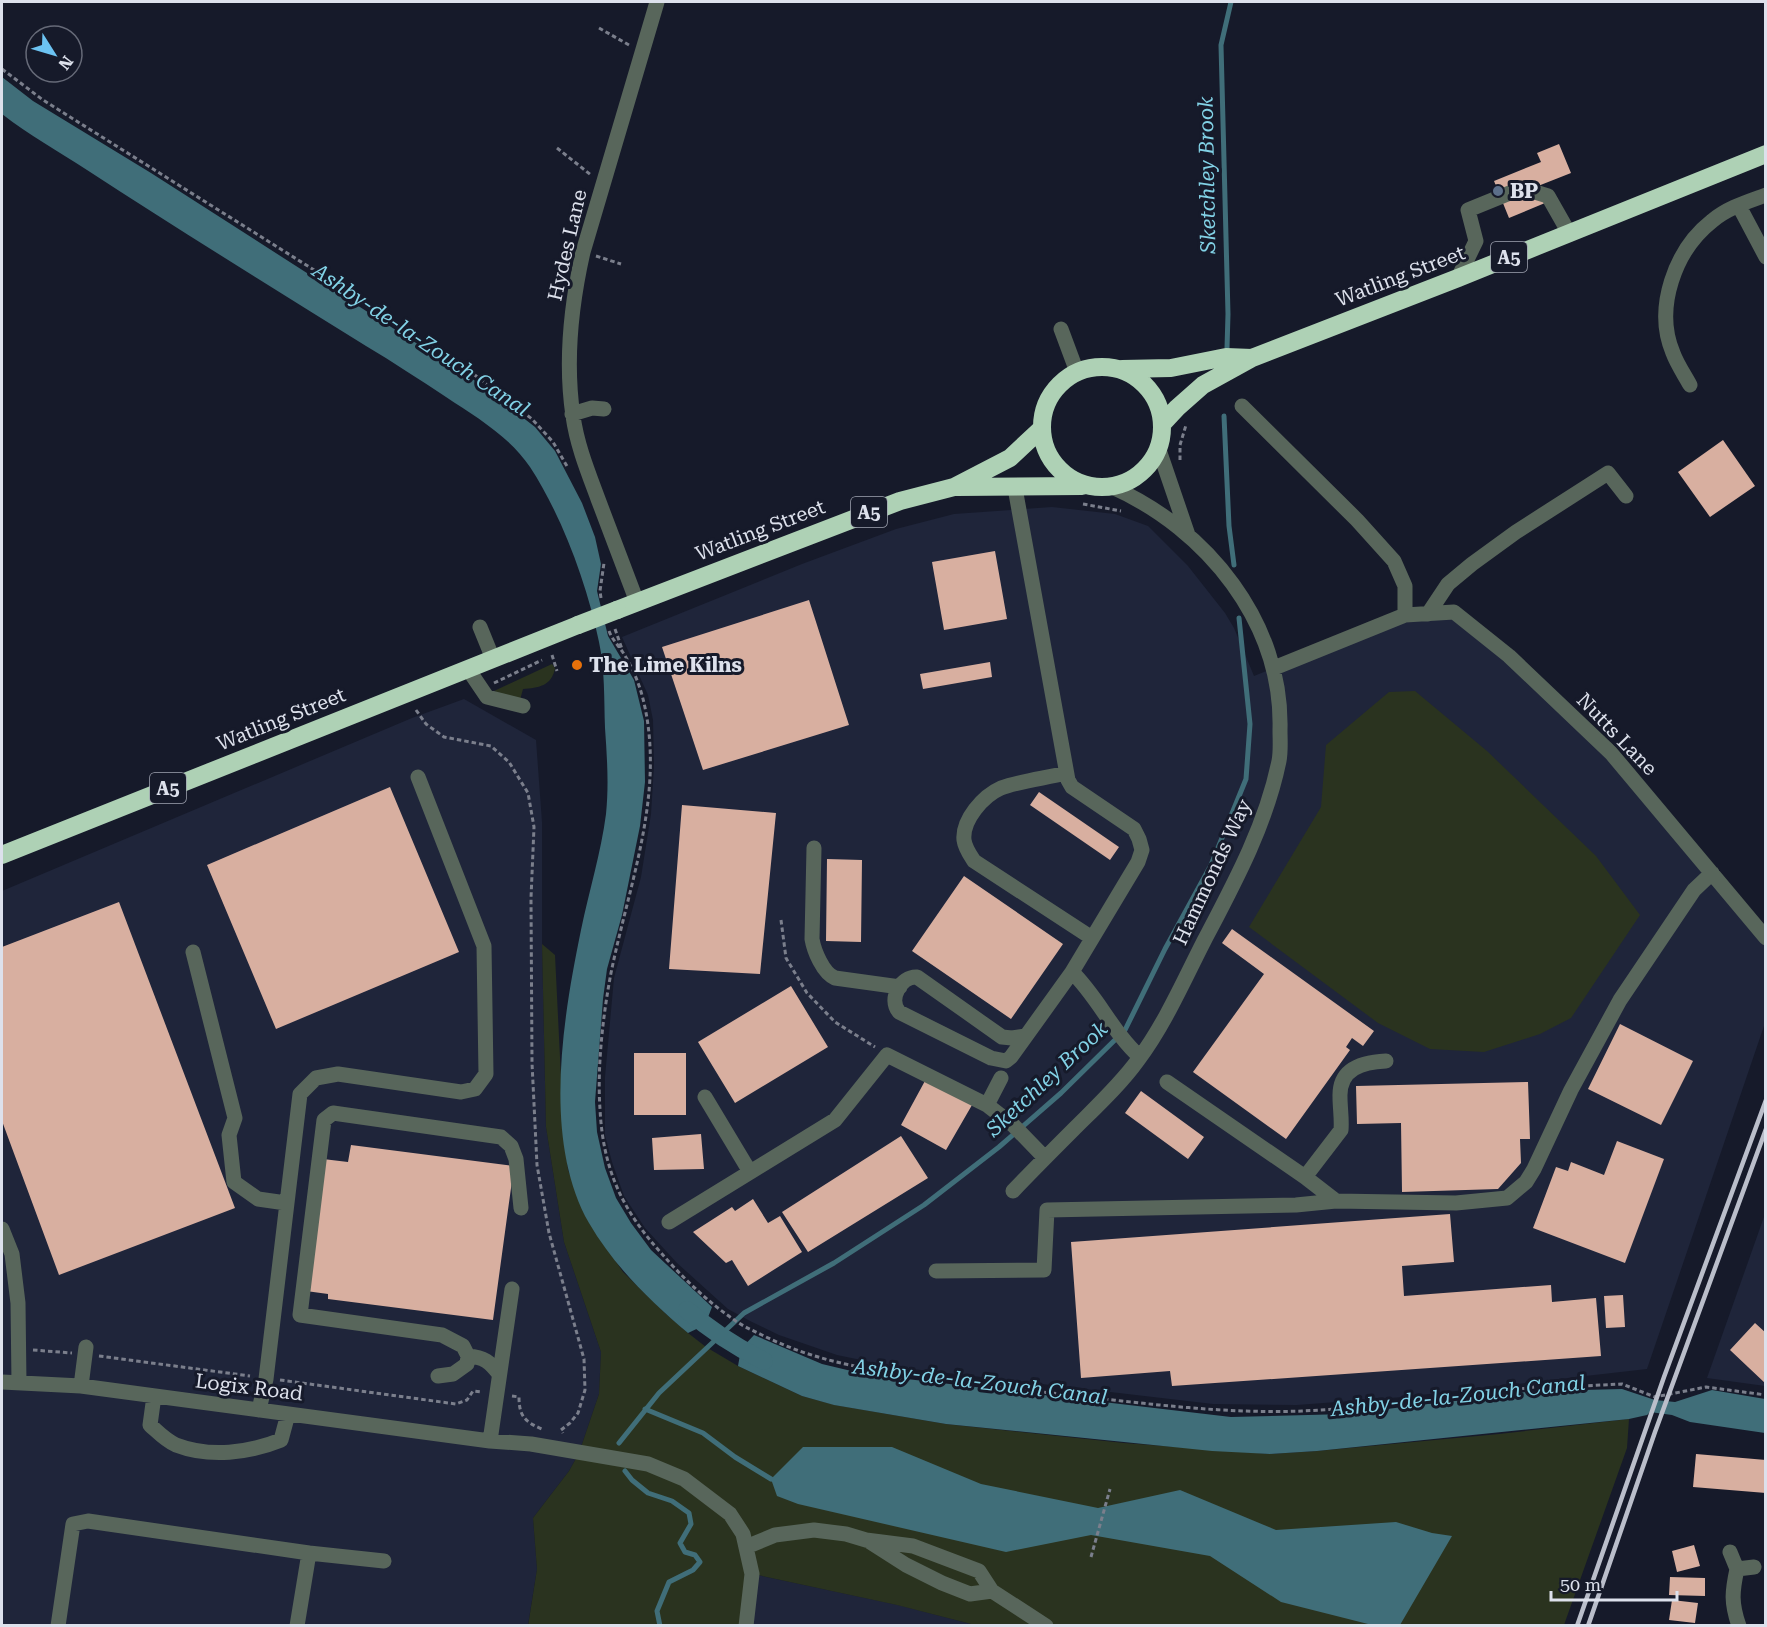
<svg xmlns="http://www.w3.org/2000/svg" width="1767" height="1627" font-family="'Roboto Serif',serif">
<rect width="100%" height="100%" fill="#161a2a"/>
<!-- built -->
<path fill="#1f253a" d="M1052,507L1115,514L1148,526L1188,566L1225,613L1234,628L1254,676L1405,615L1454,612L1611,753L1765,938V1023L1647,1369L1403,1397L1297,1405L1213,1404L895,1367L837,1355L779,1335L750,1321L728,1309L677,1263L645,1228L624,1196L612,1162L605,1135V1077L614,978L641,877L651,814L654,766L653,720L648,695L622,637L802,564L896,529L954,514Z
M464,699L536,740L542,822V944L546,1127L564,1242L601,1352L599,1394L579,1453L569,1471L533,1518L537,1569L528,1625L2,1626V891L412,718Z
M1765,1214V1386L1707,1378Z
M752,1574L898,1605L975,1625L746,1626Z"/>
<!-- green -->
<path fill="#2a331f" d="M552,664L555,668C552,686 538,688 523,689L520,700L494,691Z
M1415,691L1487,751L1596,856L1640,915L1571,1018L1540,1034L1484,1052L1430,1049L1378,1023L1249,927L1321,807L1326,745L1389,692Z
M542,944L555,955L564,1139L568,1170L589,1222L623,1272L666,1314L688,1333L706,1347L738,1366L802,1396L835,1405L946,1424L1124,1443L1270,1454L1317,1451L1499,1434L1629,1419L1627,1448L1564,1625H975L897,1605L753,1574L746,1625L528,1626L537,1569L533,1518L569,1471L579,1453L599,1394L601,1352L564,1242L546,1127Z"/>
<!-- water -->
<path fill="#406e79" d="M2,77L33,101L151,173L480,384L535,427L555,451L582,503L595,537L601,564L597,591L608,636L634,680L644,721L645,782L640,826L622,915L607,969L603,999L595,1102L597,1132L605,1168L616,1198L631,1223L651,1250L712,1307L705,1325L688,1333C650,1301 614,1266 589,1223C542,1140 563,1018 581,930C589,891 601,853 606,814C609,785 607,757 605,728C604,699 605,670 599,642C587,584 562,516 530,467C509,436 476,417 446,397C420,380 393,362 366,346C273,288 179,230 87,170C58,151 29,135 2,114Z
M754,1335L822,1364L864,1374L1231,1417L1346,1414L1576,1386L1583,1390L1622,1389L1655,1400L1675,1402L1712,1390L1765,1399V1433L1690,1422L1672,1415L1650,1412L1647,1415L1629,1419L1317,1451L1270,1454L1212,1451L946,1424L834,1405L802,1396L738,1366L741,1349Z
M803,1447H892L981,1484L1098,1508L1180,1490L1276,1530L1396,1522L1432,1533L1452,1536L1400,1625H1372L1281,1602L1210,1556L1091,1535L1006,1552L798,1504L777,1496L771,1479Z"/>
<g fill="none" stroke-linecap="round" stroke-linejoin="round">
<!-- stream -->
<path stroke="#406e79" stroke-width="5" d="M1227,348L1228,314L1221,45L1231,2
M1224,416L1229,526L1234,565
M645,1409L703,1433L735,1457L771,1479
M619,1443L659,1393L744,1313L834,1263L924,1205L999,1147L1061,1093L1125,1030L1165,949L1211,865L1246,779L1250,724L1239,618
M625,1471L632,1480L648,1493L672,1501L689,1513L691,1524L680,1543L685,1552L695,1555L700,1562L693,1570L669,1582L657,1611L660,1626"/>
<!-- canal -->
<path stroke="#406e79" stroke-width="18" d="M687,1310C710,1330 736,1347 764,1361"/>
</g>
<!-- building -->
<path fill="#d8afa0" d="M1559,144L1571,173L1538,186L1545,203L1509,218L1494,181L1541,162L1537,153Z
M1723,440L1755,486L1710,517L1678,472Z
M995,551L1007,619L944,630L932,562Z
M809,600L849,725L703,770L662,647Z
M990,662L992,677L923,689L920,674Z
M390,787L459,952L276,1029L207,865Z
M1039,792L1119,847L1110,860L1030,805Z
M682,805L776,813L760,974L669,969Z
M827,859L862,860L861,942L826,941Z
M964,876L1063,944L1011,1019L912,951Z
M119,902L235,1208L59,1275L2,1121V947Z
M1232,929L1374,1031L1363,1046L1352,1038L1346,1047L1350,1050L1286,1139L1193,1072L1264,974L1222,943Z
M791,986L828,1047L735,1103L698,1042Z
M1620,1024L1693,1061L1661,1125L1588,1089Z
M634,1053H686V1115H634Z
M926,1079L972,1105L946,1150L901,1125Z
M1528,1082L1530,1139H1520L1521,1163L1498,1189L1402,1192L1401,1123L1357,1124L1356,1086Z
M1141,1091L1204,1137L1188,1159L1125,1113Z
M701,1134L704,1169L654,1170L652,1138Z
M901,1136L928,1178L808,1252L782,1212Z
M1617,1141L1664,1159L1625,1263L1533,1228L1556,1167L1568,1171L1571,1162L1604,1175Z
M351,1145L514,1166L493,1320L328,1299V1294L306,1291L323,1159L348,1162Z
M753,1199L768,1223L780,1216L802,1252L748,1286L732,1260L726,1263L693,1232L732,1207L735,1211Z
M1450,1214L1454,1262L1402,1266L1404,1296L1551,1285L1552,1302L1596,1298L1601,1356L1172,1386L1170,1371L1081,1378L1071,1242Z
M1623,1295L1625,1327L1606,1328L1604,1296Z
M1755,1323L1766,1333V1384L1730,1350Z
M1696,1454L1766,1460V1493L1693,1487Z
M1694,1545L1700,1566L1677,1572L1672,1551Z
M1670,1577L1705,1578V1596L1669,1595Z
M1672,1600L1698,1603L1695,1623L1669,1620Z"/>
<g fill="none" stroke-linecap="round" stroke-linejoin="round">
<!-- path -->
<path stroke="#7b7f8c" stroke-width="3" stroke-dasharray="4.5 3" stroke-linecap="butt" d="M599,28L629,45
M2,69L43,100L338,285L467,369L532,419L553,442L568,468
M557,148L591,175
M596,256L621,264
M1180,460V445L1186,425
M1083,504L1121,511
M601,598L600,591L604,563
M615,629L622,649
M609,631C612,639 617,644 622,651C632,666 640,685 644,703C665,794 629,884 611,973C603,1015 597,1067 600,1109C603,1169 622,1210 662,1254C681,1276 709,1303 733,1319C742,1326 752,1330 762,1335C820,1364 877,1371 940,1379C980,1385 1020,1390 1061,1394C1141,1403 1221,1414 1302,1411C1393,1407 1484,1393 1575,1382L1583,1386L1622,1384L1655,1397L1706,1387L1766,1395
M552,655L557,671
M494,683L542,660
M416,710L426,724L444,737L491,746L509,762L528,793L534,827L531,898L532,1063L537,1165L549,1233L584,1359L585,1390L578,1413L570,1423L561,1430L563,1433
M781,920L786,958L807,993L835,1022L875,1047
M33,1350L72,1353
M99,1356L250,1376
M280,1380L456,1404L467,1400L473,1391L482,1392
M512,1396L519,1397C519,1416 525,1422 542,1429
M1091,1557L1110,1489"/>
<!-- minor -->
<path stroke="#58665b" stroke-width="15" d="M1739,206L1766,257
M1458,278L1476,241L1468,210L1522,188L1548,196L1569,233
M1061,329L1077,372
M1690,385C1684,374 1677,364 1673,353C1654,308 1675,250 1712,221C1727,208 1747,202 1766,195
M1242,406L1357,520L1394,561L1405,586V615
M572,414L592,408L604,409
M1159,450L1188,535
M1015,488L1068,780L1072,787L1134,829L1139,839L1142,850L1138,862L1072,972L1011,1057L1006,1061L991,1058L899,1012C888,999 901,976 917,977L1002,1037L1012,1038L1026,1036
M637,602C624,568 611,533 598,499C588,472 577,445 573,416C565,362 571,305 583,252L657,2
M1428,614L1448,584L1472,564L1516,532L1608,473L1626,496
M480,627L493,659
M1274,668L1405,615L1454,612L1509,656L1611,753L1766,938
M468,669L487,697L523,706
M1066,773C1046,778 1020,781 1001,788C983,796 962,820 964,840C965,848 970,855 974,861L1092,938
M814,848L812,939C814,951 823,973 835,978L900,987
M193,952L235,1118L229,1135L234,1182L258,1199L286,1203
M1072,972C1098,997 1113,1033 1140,1057
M1167,1082L1305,1177L1336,1201L1456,1203L1507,1198L1526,1182L1534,1169L1571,1090L1620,1000L1694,890L1712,873
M705,1097L750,1172
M987,1105L1001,1078
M1305,1177L1341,1130C1342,1119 1340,1108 1340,1097C1339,1068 1363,1062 1386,1061
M1013,1191C1033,1170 1053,1150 1073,1130C1095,1108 1120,1085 1138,1060C1165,1024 1184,980 1204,941C1234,884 1266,825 1279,761C1281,751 1280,740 1280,730C1283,623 1207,529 1112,487
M669,1222L835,1120L887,1055L987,1105L1013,1125L1045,1158
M2,1229L12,1254L18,1303L19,1383
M936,1271L1044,1270L1047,1210L1296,1205L1336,1201
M499,1374C490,1362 484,1357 468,1356L463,1346L442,1335L300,1315L324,1120L333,1113L501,1137L511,1146L516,1159L521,1208
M438,1376L453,1374L467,1364L468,1356
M2,1382L81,1386L490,1441L531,1444L648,1464L684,1479L730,1514L743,1534L752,1574L746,1626
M81,1386L86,1347
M154,1396L150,1425C158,1432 165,1440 176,1445C210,1458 249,1453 281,1440L288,1414
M259,1410L266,1379L300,1094L316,1078L338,1074L461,1092L475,1089L486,1074L484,946L418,777
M490,1441L512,1289
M870,1542L906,1565L942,1583L970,1594L992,1591
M746,1547L775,1535L814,1530L846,1534L866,1540L913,1546L979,1571L992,1591L1046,1626
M1730,1552L1737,1569L1754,1567
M309,1553L384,1561
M1737,1569C1732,1592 1731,1603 1739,1626
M58,1626L73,1524L88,1521L309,1553L297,1626"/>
<!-- highway -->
<path stroke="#aed1b5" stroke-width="18" d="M1042 427a60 60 0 1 1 120 0a60 60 0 1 1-120 0Z
M1122,369L1171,368L1226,357L1252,358
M1163,423L1177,408L1203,385L1252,358L1458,278L1766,154
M957,487L1082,486
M617,610L900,501L954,487L1010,458L1041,429
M2,855L578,625"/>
<!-- rail -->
<path stroke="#babeca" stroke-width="4.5" d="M1577,1626L1664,1377L1766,1100
M1588,1626L1655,1432L1766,1129"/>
<!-- highway-bridge -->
<path stroke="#aed1b5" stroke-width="18" d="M578,625L617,610"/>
</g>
<!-- markers -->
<circle fill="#5c6f8a" stroke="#161a2a" stroke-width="2" cx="1498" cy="191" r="6"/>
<circle fill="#e8710a" stroke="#161a2a" stroke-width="2" cx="577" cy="665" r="6"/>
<g text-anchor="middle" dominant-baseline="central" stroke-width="6" stroke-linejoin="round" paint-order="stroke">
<!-- shield labels -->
<g fill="#161a2a" stroke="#a1a5b2" stroke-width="1.5">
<rect x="1491" y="242" width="36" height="30" rx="4.5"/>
<rect x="851" y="497" width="36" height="30" rx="4.5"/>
<rect x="150" y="773" width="36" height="30" rx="4.5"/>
</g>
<g font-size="18" font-weight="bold" fill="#dde1ec">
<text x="1509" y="257">A5</text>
<text x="869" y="512">A5</text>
<text x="168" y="788">A5</text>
</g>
<!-- poi labels -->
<g font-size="20" font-weight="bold" fill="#dde1ec" stroke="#161a2a" text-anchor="start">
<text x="1510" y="191">BP</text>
<text x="589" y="665">The Lime Kilns</text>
</g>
<!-- street labels -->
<g font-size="20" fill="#dde1ec" stroke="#161a2a">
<text transform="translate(567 245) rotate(-77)">Hydes Lane</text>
<text transform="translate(1400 276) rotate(-21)">Watling Street</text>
<text transform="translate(760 530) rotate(-21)">Watling Street</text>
<text transform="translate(281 719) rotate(-22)">Watling Street</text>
<text transform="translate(1617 734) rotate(46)">Nutts Lane</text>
<text transform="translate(1212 872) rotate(-65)">Hammonds Way</text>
<text transform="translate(249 1387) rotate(7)">Logix Road</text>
</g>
<!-- water labels -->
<g font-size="21" font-style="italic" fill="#82d2e6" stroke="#161a2a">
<text transform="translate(1207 175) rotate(-91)">Sketchley Brook</text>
<text transform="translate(421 340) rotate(34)">Ashby-de-la-Zouch Canal</text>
<text transform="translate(1047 1079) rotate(-43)">Sketchley Brook</text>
<text transform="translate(980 1382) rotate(7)">Ashby-de-la-Zouch Canal</text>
<text transform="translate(1458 1396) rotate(-6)">Ashby-de-la-Zouch Canal</text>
</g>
</g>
<!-- border -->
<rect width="1767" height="1627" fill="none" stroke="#dde1ec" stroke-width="6"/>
<!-- north arrow -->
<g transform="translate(54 54) rotate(127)"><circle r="28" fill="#161a2a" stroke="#666a78" stroke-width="1.5"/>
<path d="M0-4.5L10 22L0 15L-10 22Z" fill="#6cc3f2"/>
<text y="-9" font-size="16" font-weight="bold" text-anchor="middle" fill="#dde1ec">N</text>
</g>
<!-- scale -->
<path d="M1551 1591v9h126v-9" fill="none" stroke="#dde1ec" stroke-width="3"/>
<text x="1560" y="1591" font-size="18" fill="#dde1ec" stroke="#161a2a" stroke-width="4.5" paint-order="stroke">50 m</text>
</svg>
